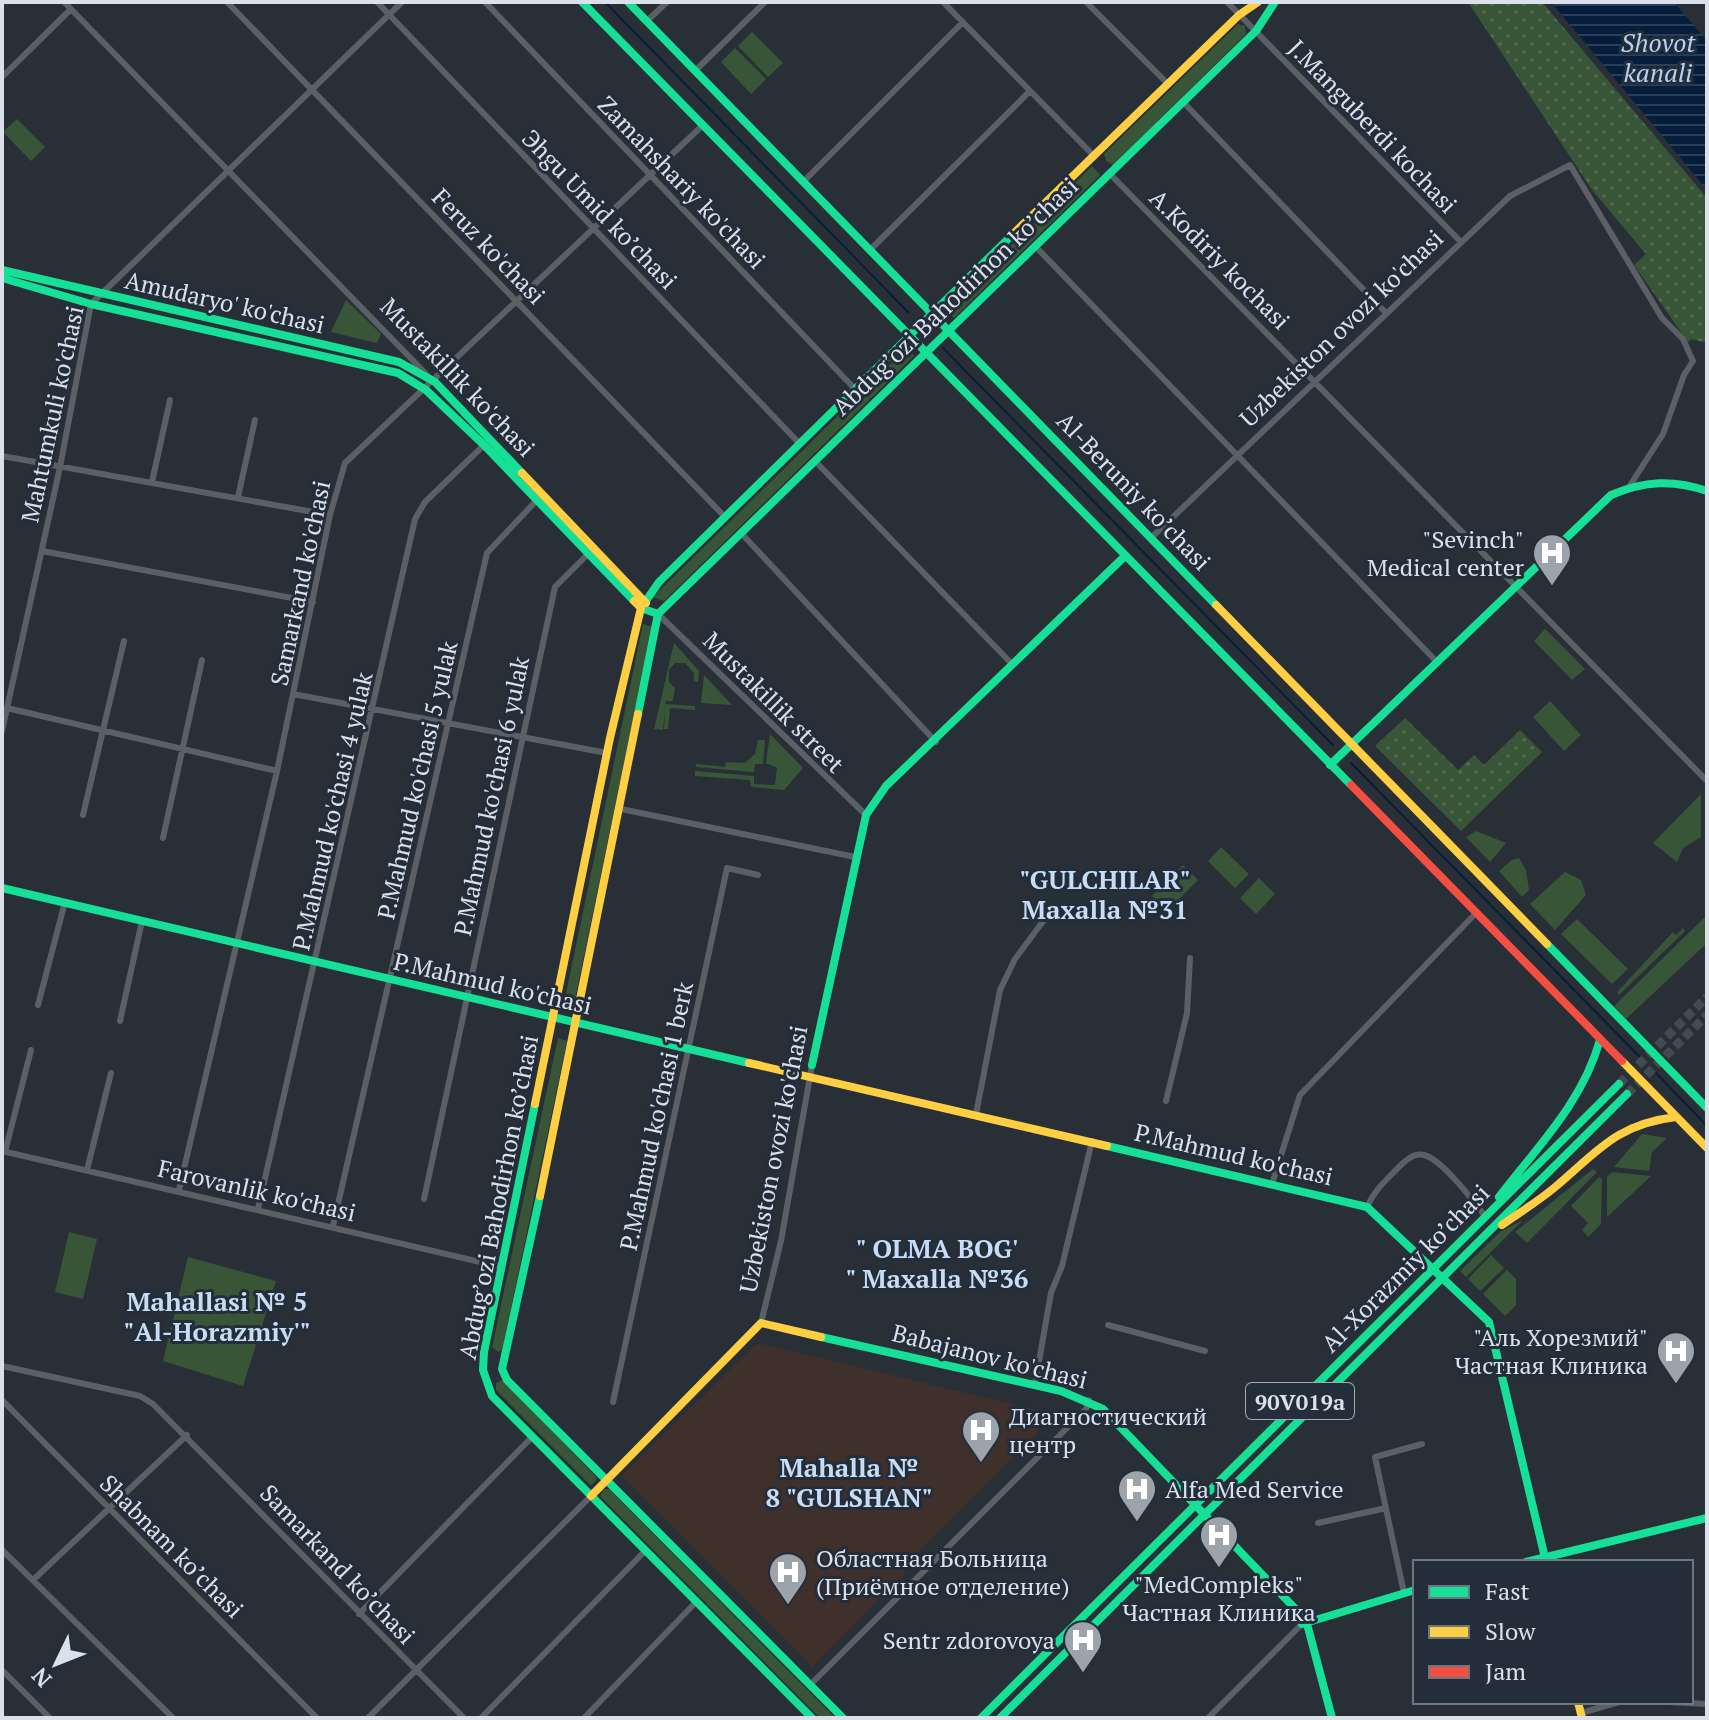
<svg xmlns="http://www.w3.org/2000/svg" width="1709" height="1720" font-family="'PT Serif',serif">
<defs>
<pattern id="park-dots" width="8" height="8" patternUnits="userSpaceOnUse" patternTransform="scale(2)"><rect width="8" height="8" fill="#395537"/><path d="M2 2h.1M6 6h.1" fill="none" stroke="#556d54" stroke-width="1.8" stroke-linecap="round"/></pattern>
<pattern id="water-rules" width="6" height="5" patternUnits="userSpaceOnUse" patternTransform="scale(2)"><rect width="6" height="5" fill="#061e3b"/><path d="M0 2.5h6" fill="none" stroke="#2a3e58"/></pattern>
</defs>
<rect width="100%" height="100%" fill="#292f36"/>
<!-- medical -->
<path fill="#3f302b" d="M763,1344L1045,1412L1037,1434L903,1568L906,1572L812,1667L621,1476L755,1345Z"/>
<!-- green -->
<path fill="#395537" d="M1238,24L1245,26L1246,34L1113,165L1106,161L1104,154Z
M752,32L783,63L768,77L738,46Z
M735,48L766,79L751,94L721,62Z
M17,119L45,147L31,161L3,132Z
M1092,166L1100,175L954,318L945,310Z
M346,300L381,334L377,343L331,332Z
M907,348L914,356L664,601L653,597Z
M643,624L652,627L574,1004L564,1003Z
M1545,629L1585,669L1572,680L1534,641Z
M674,643L699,671L698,682L694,681V673L685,663H675L669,670V682L675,688L673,701H666L665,704L695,706V710L670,708L668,729H664L665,707L663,730L654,729Z
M704,675L732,705L701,703Z
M1550,701L1581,735L1564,751L1533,717Z
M770,734L803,768L784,790L751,787L750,780L695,776V771L754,776V784L775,785L777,768L766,763Z
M758,740H765L763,764H755L754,772L696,767V764L725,767L726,762L745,763L755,754Z
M1701,794V837L1683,848L1677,862L1653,843Z
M1476,831L1506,843L1490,862L1466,837Z
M1221,847L1249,874L1235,888L1208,861Z
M1519,858L1526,870L1529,890L1522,897L1499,871L1512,860Z
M1183,865L1198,880L1167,911L1152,896Z
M1565,872L1581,880L1586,895L1555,930L1530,904Z
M1259,878L1275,894L1256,914L1240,898Z
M1707,915V943L1626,1019L1614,1006Z
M1577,919L1628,969L1612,984L1561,934Z
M1683,928L1685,931L1619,995L1617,992L1673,932L1676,935Z
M558,1038L567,1041L502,1350L498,1352L492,1347Z
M1642,1134L1667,1138L1652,1152L1649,1171L1614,1167Z
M1593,1169L1597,1172L1527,1243L1515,1232Z
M1612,1172L1651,1176L1607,1217V1177Z
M1599,1177L1602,1179L1601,1224L1588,1237L1582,1230L1588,1223L1571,1206Z
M1523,1220L1466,1277L1460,1271L1500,1232Z
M69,1232L97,1239L83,1299L55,1292Z
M1491,1255L1504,1268L1480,1291L1468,1279Z
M188,1257L276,1281L243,1386L163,1361Z
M1507,1270L1516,1279V1305L1505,1316L1483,1294Z
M503,1380L597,1478L593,1484L590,1485L496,1390V1383Z
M604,1489H609L835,1718H820L600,1496Z"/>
<!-- park -->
<path fill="url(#park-dots)" d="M1468,2H1542L1707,198V343L1691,339L1688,342L1634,265L1646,254L1592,190Z
M1405,718L1458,770L1474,755L1484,765L1520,730L1542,752L1461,831L1375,746Z"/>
<!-- water -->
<path fill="url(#water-rules)" d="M1551,2H1674L1707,41V190Z"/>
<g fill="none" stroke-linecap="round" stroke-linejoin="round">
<!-- stream -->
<path stroke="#061e3b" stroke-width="2" d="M605,2L908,312
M926,331L930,335
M943,348L1333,745
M1351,763L1640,1057
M1656,1073L1707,1126"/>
<!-- primary-tunnel -->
<path stroke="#444a51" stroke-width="9" stroke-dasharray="9 4.5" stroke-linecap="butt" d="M1619,1084L1707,997
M1627,1094L1707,1015"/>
<!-- street -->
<path stroke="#5b6066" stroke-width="6" d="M64,2L429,377
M227,2L725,517
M377,2L798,442
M485,2L854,388
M943,2L1094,156
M1086,2L1168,84
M1227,2L1460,241
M647,21L667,2
M695,71L765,2
M2,77L71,9
M1184,103L1386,313
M1110,174L1707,781
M804,181L963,22
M1035,246L1436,661
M871,249L1030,91
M2,456L330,515
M815,461L1013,665
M152,482L170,400
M238,497L255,420
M741,533L936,742
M1152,537L1510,196L1570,165L1662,318L1683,339L1693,361L1684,375L1663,434L1629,487
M42,551L313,602
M658,614L866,815
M293,694L607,753
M7,708L277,771
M2,731L60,467L91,304L402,2
M621,809L855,857
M83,815L124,641
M163,838L202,660
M38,1005L65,902
M120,1021L142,921
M1166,1101L1187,1013L1190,958
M976,1114L1000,990L1015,959L1044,920
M2,1151L502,1267
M5,1152L31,1050
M87,1170L111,1073
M1272,1184L1300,1095L1475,914
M179,1190L277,771L330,515L345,463L703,125
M424,1199L555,587L588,554
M1367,1207C1373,1193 1382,1184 1393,1173C1401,1165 1411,1152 1424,1155C1443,1160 1473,1201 1485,1216
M258,1209L415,519L425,502L484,445
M333,1226L487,553L536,501
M761,1323L781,1241L812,1065
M1108,1325L1205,1351
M2,1366L140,1396L153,1404L464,1718
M1035,1384L1051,1293L1062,1266L1092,1141
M2,1400L317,1718
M613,1402L727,868L758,875
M1318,1523L1386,1508
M2,1550L173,1718
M33,1580L187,1435
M1404,1593L1375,1457L1422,1444
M359,1614L532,1437
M2,1670L50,1718
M810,1685L1086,1409L1089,1400
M1667,1702L1707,1704
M1581,1713L1619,1702
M368,1718L591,1496
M481,1718L646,1550
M584,1718L697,1601
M1208,1718L1302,1624"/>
<!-- fast -->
<path stroke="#16e098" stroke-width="8" d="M582,2L1351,785
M628,2L1216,605
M2,270L399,362L435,382L522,473
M2,278L91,304L398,373L426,390L484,445L634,601
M658,614L641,608L659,582L1013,234
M638,714L658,614L1256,31L1275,2
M1330,765L1611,495C1644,481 1673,479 1707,491
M2,888L749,1063
M1547,944L1707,1108
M812,1065L866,815L886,786L1124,557
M535,1104L484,1352L483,1370L492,1396L812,1718
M1107,1146L1367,1207L1489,1322L1546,1562
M540,1196L502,1369L507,1380L843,1718
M1499,1197C1538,1146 1582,1103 1600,1040
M821,1337L1061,1391L1103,1409L1306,1620L1332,1718
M1526,1562L1707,1518
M1302,1624L1415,1590
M981,1718L1619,1084
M1000,1718L1627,1094"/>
<!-- slow -->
<path stroke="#ffcf43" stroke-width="8" d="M1013,234L1239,15L1258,2
M522,473L646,603
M1216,605L1547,944
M1622,1061L1707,1148
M749,1063L1107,1146
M535,1104L610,738L641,608L634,601
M540,1196L638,714
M1502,1225C1519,1213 1537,1202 1554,1188C1597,1152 1616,1124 1676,1117
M591,1496L761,1323L821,1337
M1578,1702L1582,1718"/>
<!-- jam -->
<path stroke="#f24e42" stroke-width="8" d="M1351,785L1622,1061"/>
</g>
<!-- icons -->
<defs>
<g id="hospital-pin" transform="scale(2)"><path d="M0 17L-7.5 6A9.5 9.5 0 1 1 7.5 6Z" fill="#9da3ab" stroke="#242e3b"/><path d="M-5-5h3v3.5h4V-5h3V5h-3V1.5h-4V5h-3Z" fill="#fff"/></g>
</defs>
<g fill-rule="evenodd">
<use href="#hospital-pin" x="1552" y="553"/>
<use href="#hospital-pin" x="1676" y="1351"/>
<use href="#hospital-pin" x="981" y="1430"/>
<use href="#hospital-pin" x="1137" y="1489"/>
<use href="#hospital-pin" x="1219" y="1535"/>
<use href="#hospital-pin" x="788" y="1572"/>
<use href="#hospital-pin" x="1083" y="1640"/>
</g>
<g text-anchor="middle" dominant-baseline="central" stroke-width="6" stroke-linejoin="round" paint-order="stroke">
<!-- shield labels -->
<rect fill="#242e3b" stroke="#a4abb6" stroke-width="2" x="1246" y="1383" width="108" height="36" rx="6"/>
<g font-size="22" font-weight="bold" fill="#dbe1ea">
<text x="1300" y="1401">90V019a</text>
</g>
<!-- street labels -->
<g font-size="24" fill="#dbe1ea" stroke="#242e3b">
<text transform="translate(1373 126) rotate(46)">J.Manguberdi kochasi</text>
<text transform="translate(682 182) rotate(46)">Zamahshariy ko'chasi</text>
<text transform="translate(600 209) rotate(46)">Эhgu Umid ko’chasi</text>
<text transform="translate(489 246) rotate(46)">Feruz ko'chasi</text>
<text transform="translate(1220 259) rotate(45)">A.Kodiriy kochasi</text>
<text transform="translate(955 296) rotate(-44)">Abdug’ozi Bahodirhon ko’chasi</text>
<text transform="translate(225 302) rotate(13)">Amudaryo' ko'chasi</text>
<text transform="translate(1341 328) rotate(-44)">Uzbekiston ovozi ko'chasi</text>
<text transform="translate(458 377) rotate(46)">Mustakillik ko'chasi</text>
<text transform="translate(52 414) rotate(-78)">Mahtumkuli ko'chasi</text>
<text transform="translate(1134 491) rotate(46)">Al-Beruniy ko’chasi</text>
<text transform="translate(300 583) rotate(-78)">Samarkand ko'chasi</text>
<text transform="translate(774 702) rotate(45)">Mustakillik street</text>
<text transform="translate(417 780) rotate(-77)">P.Mahmud ko'chasi 5 yulak</text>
<text transform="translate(491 796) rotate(-78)">P.Mahmud ko'chasi 6 yulak</text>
<text transform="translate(332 811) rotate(-77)">P.Mahmud ko'chasi 4 yulak</text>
<text transform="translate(493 983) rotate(13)">P.Mahmud ko'chasi</text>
<text transform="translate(656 1116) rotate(-78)">P.Mahmud ko'chasi 1 berk</text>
<text transform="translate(1234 1154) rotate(13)">P.Mahmud ko'chasi</text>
<text transform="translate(773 1159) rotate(-79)">Uzbekiston ovozi ko'chasi</text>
<text transform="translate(257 1190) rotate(13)">Farovanlik ko'chasi</text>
<text transform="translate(498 1197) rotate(-79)">Abdug’ozi Bahodirhon ko’chasi</text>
<text transform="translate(1405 1268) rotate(-45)">Al-Xorazmiy ko’chasi</text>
<text transform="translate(990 1356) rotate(14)">Babajanov ko'chasi</text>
<text transform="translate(172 1546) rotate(45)">Shabnam ko’chasi</text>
<text transform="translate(338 1564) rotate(46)">Samarkand ko’chasi</text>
</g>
<!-- poi labels -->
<g font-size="24" fill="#dbe1ea" stroke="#242e3b" text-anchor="end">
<text x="1524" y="539">"Sevinch"<tspan x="1524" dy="28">Medical center</tspan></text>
<text x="1648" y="1337">"Аль Хорезмий"<tspan x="1648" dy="28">Частная Клиника</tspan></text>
<text x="1009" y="1416" text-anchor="start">Диагностический<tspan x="1009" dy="28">центр</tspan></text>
<text x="1165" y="1489" text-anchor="start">Alfa Med Service</text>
<text x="816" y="1558" text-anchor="start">Областная Больница<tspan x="816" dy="28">(Приёмное отделение)</tspan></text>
<text x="1219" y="1584" text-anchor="middle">"MedCompleks"<tspan x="1219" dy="28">Частная Клиника</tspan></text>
<text x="1055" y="1640">Sentr zdorovoya</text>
</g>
<!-- water labels -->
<g font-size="26" font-style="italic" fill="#b4d0f5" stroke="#242e3b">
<text x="1658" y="42">Shovot<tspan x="1658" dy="30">kanali</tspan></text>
</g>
<!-- neighbourhood labels -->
<g font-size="26" font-weight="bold" fill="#c8ddf5" stroke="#242e3b">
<text x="1105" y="879">"GULCHILAR"<tspan x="1105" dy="30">Maxalla №31</tspan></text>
<text x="937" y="1248">" OLMA BOG'<tspan x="937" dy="30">" Maxalla №36</tspan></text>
<text x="217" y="1301">Mahallasi № 5<tspan x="217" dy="30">"Аl-Horazmiy'"</tspan></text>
<text x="849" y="1467">Mahalla №<tspan x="849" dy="30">8 "GULSHAN"</tspan></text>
</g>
</g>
<!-- border -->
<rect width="1709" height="1720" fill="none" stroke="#dbe1ea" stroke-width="8"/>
<!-- legend -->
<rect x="1413" y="1560" width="280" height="144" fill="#242e3b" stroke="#6d7681" stroke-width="2"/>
<rect x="1429" y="1586" width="40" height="12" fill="#16e098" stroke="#6d7681" stroke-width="2"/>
<text x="1485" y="1600" font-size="24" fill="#dbe1ea">Fast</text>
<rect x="1429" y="1626" width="40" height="12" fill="#ffcf43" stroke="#6d7681" stroke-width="2"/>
<text x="1485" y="1640" font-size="24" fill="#dbe1ea">Slow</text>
<rect x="1429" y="1666" width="40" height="12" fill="#f24e42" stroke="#6d7681" stroke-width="2"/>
<text x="1485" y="1680" font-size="24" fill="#dbe1ea">Jam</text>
<!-- north arrow -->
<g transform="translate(56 1664) rotate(227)" stroke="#242e3b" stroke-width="6" paint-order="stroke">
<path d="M0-6L14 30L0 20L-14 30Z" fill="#dbe1ea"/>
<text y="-12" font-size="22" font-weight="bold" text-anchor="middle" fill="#dbe1ea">N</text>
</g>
</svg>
